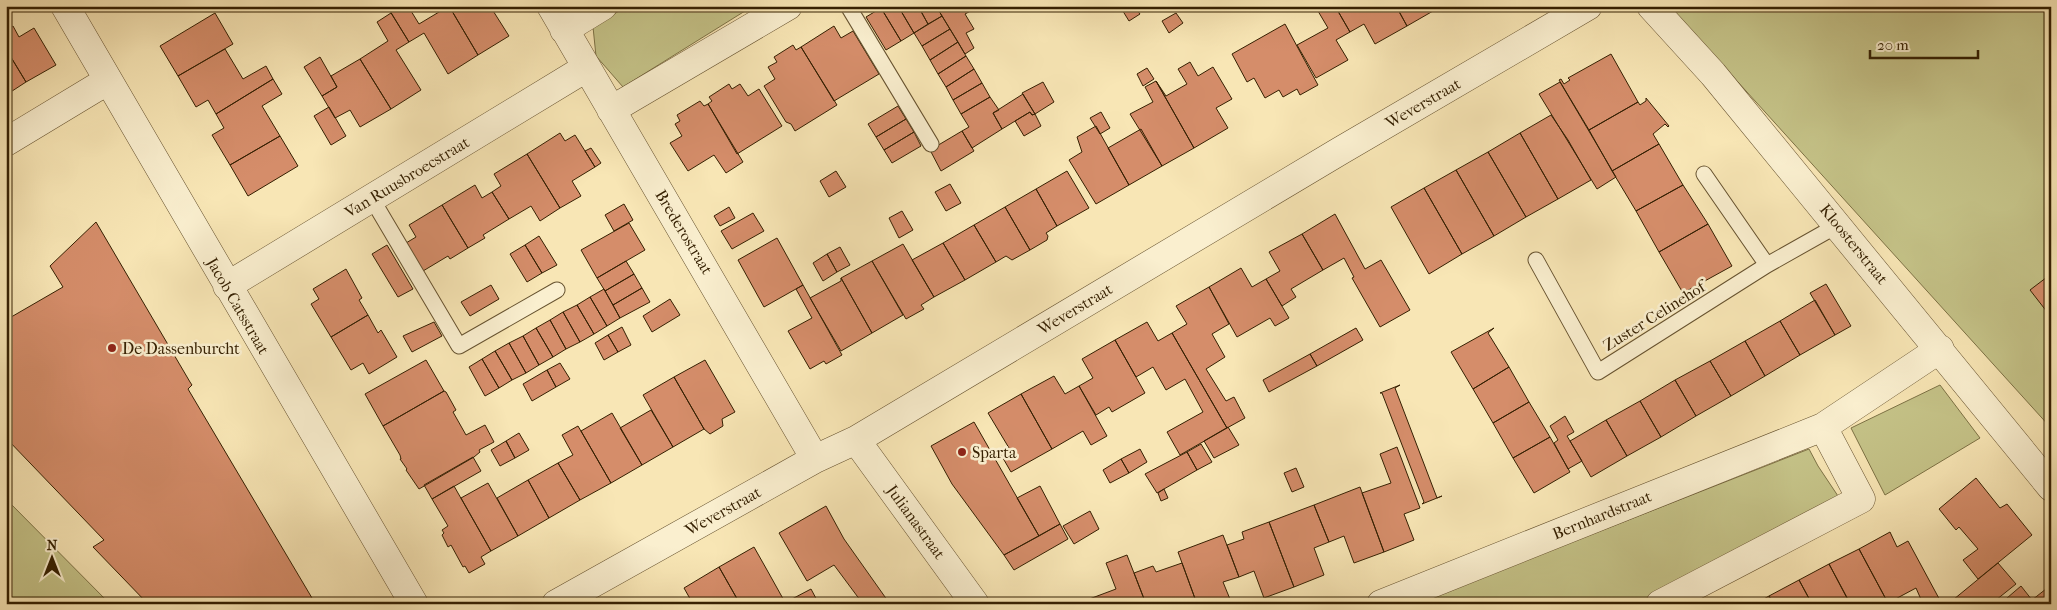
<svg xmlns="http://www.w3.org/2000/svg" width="2057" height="610" font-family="'IM FELL French Canon',serif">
<rect width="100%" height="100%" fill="#f8e6b5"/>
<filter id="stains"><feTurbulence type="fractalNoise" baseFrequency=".004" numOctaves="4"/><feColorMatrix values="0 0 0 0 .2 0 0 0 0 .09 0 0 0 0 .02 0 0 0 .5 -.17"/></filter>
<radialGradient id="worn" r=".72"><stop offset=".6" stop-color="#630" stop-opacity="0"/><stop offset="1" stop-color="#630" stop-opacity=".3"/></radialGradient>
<!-- green -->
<path fill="#c5c388" stroke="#7d7245" d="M627,6H753L623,87L596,56L593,27Z
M2051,6V428L1670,7Z
M1940,385L1980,438L1885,495L1851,428Z
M1809,449L1818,466L1838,496L1835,506L1635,604H1414Z
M6,499L110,604H6Z"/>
<!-- building -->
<path fill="#d58d6a" stroke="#352002" d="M387,6H408L419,24L449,6L478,55L448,74L424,33L409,42Z
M449,6H490L509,36L478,55Z
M884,6H898L914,33L901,41L881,8Z
M898,6H918L928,24L914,33Z
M918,6H936L942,16L928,24Z
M936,6H980L965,14L974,29L966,33L974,48L965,54Z
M1125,6H1134L1140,14L1129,21L1121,8Z
M1315,6H1335L1350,32L1336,40L1348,60L1316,78L1297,45L1328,28Z
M1335,6H1396L1407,26L1375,44L1364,24L1350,32Z
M1396,6H1439L1440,7L1407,26Z
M881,8L901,41L886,50L866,17Z
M215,13L233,44L178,76L160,46Z
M391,13L409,42L396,50L421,90L391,109L360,59L388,41L377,22Z
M1176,13L1183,23L1169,33L1162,21Z
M942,16L950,29L922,46L914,33Z
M1285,24L1318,85L1300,95L1297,89L1283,97L1279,90L1265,98L1254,78L1247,82L1232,54Z
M13,26L19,37L34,28L56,65L26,82L6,49V30Z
M834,26L841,38L853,31L879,74L834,101L801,47Z
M950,29L958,42L930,60L922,46Z
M958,42L966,56L938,74L930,60Z
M793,45L796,50L801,47L837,105L795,131L791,124L786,122L764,86L775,79L768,67L777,62L774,57Z
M6,49L26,82L6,95Z
M225,49L243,79L266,66L273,79L216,114L208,100L196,107L178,76Z
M1611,54L1638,102L1589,130L1559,80L1561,79L1564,84L1570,80L1568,78Z
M966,56L974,69L946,87L938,74Z
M320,57L337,87L322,96L304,67Z
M360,59L391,109L360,127L350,110L335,118L322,96L337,87L331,76Z
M1190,62L1198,76L1213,67L1232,99L1216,108L1228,128L1194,148L1156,81L1166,96L1187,84L1178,69Z
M1147,68L1154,79L1143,86L1137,74Z
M974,69L982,83L953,100L946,87Z
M273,79L282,94L262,106L280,136L230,165L212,135L224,128L216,114Z
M1156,81L1194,148L1162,166L1130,114L1153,102L1145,87Z
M1043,82L1054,102L1035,114L1022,93Z
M1560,82L1616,177L1597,189L1539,94Z
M982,83L990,97L961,114L953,100Z
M729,84L732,89L740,84L748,96L759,89L782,126L737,154L708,104L712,101L709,97Z
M1023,94L1035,114L1032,115L1030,112L1002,129L993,113Z
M990,97L999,110L993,113L1002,129L972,148L962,131L969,127L961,114Z
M1646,98L1669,126L1668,127L1665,124L1653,134L1659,144L1612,171L1589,130L1638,102L1640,105L1646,101Z
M700,101L704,106L708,104L743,162L726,173L714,155L688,171L670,143L682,136L675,124L680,121L677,115Z
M898,106L906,119L876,137L868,124Z
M329,107L346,136L331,145L314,116Z
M1030,112L1032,115L1035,114L1041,126L1024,136L1015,121Z
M1101,112L1110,128L1100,134L1090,118Z
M1551,115L1568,140L1591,180L1558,199L1520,133Z
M906,119L914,132L884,150L876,137Z
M1096,126L1129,185L1096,204L1069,160L1082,152L1077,137Z
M1141,129L1162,166L1129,185L1108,148Z
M962,131L974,151L941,171L930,150Z
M914,132L921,146L892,163L884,150Z
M560,133L565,141L575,135L595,167L572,181L581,196L560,208L527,154Z
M1520,133L1558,199L1526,217L1488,152Z
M280,136L298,166L248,196L230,165Z
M1659,144L1683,185L1636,211L1612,171Z
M591,148L601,163L595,167L585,151Z
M1488,152L1526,217L1494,236L1456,170Z
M527,154L560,208L540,221L531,206L509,219L492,192L501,186L494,174Z
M1456,170L1494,236L1462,254L1424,188Z
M836,171L846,187L829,197L820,181Z
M1067,171L1089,208L1057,226L1036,189Z
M950,184L961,203L946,211L935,192Z
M475,185L482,198L492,192L509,219L483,235L485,238L468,248L442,205Z
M1683,185L1708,224L1659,252L1636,211Z
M1424,188L1462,254L1429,274L1391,207Z
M1036,189L1057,226L1046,233L1048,236L1047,240L1030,250L1005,207Z
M624,204L633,220L614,231L605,215Z
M442,205L468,248L450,259L448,256L423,271L406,243L416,237L409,225Z
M729,207L735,218L720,226L714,216Z
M1005,207L1030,250L1012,260L1006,256L996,262L974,225Z
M902,211L913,230L899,238L889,218Z
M753,213L764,231L732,249L721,231Z
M1335,214L1365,269L1381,260L1410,310L1380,327L1352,278L1354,277L1344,258L1323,270L1302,234Z
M96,222L190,382L192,385L188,389L312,598L292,604H148L93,547L104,540L6,438V320L63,287L50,266Z
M629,223L645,250L597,278L581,250Z
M1708,224L1732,266L1683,293L1659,252Z
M974,225L996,262L965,280L943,243Z
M1302,234L1323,270L1291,289L1296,297L1282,306L1266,279L1280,271L1269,252Z
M539,236L557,265L542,273L525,245Z
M777,238L803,285L764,307L738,260Z
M943,243L965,280L934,297L912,260Z
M903,244L934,297L921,305L924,309L906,319L872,261Z
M387,245L413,289L398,297L372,254Z
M525,245L542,273L527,282L510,254Z
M840,247L850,265L837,272L827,254Z
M827,254L837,272L823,281L813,263Z
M626,261L634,274L605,291L597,278Z
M872,261L903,315L872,333L841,278Z
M1241,268L1252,287L1266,279L1289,318L1275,326L1270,318L1237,337L1209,287Z
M346,269L362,298L359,300L368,315L331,337L311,304L319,299L313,289Z
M634,274L642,288L613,305L605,291Z
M2051,274V317L2030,290Z
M841,278L872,333L841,351L810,298L841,281Z
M1826,284L1851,326L1835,335L1810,293Z
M491,285L499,299L470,316L461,302Z
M803,285L842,355L826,364L824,361L810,369L788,331L812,318L796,289Z
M1209,287L1229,324L1212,334L1225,357L1206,369L1226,401L1234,397L1245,418L1227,428L1172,333L1187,324L1176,306Z
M642,288L650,302L620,318L613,305Z
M604,289L620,318L607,326L590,297Z
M590,297L607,326L594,334L577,305Z
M670,299L680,315L652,332L643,316Z
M1815,300L1835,335L1800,355L1780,321Z
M577,305L594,334L580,342L563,312Z
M563,312L580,342L566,349L550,320Z
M368,315L378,333L381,330L397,357L369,374L363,363L351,370L331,337Z
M550,320L566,349L553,357L536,328Z
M1780,321L1800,355L1765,376L1745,341Z
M434,322L442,336L412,352L403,336Z
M1147,322L1158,341L1172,333L1227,428L1180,455L1167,432L1203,412L1185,379L1166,390L1153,367L1136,377L1115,340Z
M622,327L631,345L618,352L608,335Z
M536,328L553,357L539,365L523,336Z
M1356,328L1363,340L1317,366L1310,354Z
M1494,328L1488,333L1509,367L1473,389L1451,352Z
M608,335L618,352L604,360L595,343Z
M523,336L539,365L526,373L509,343Z
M1115,340L1145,393L1112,412L1109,407L1096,415L1079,386L1093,378L1082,359Z
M1745,341L1765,376L1731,396L1710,361Z
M509,343L526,373L512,380L495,351Z
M495,351L512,380L499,388L482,359Z
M1310,354L1317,366L1269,392L1263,380Z
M482,359L499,388L485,396L469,367Z
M426,360L444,391L383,426L365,394Z
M705,360L735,412L722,419L723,426L710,434L704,429L674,377Z
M1710,361L1731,396L1696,416L1675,380Z
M560,363L570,379L556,387L547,370Z
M1509,367L1529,402L1493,423L1473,389Z
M547,370L556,387L532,401L523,384Z
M1054,376L1065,394L1079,386L1107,436L1091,445L1083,431L1052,449L1021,394Z
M674,377L704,429L673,447L643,395Z
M1675,380L1696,416L1661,437L1640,401Z
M1400,385L1395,388L1437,498L1442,496L1422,504L1424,502L1382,393H1380Z
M444,391L446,392L456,410L453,412L466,435L485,425L494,442L479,450L480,452L474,457L419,489L406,470L407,469L400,459H401L400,455L383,426Z
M1021,394L1052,449L1011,472L1000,453L1009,448L988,413Z
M1640,401L1661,437L1627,456L1606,420Z
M1529,402L1550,437L1513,458L1493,423Z
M651,410L673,447L642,465L620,428Z
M612,413L642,465L611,483L581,431Z
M1565,416L1574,432L1567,436L1582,461L1568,469L1554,443L1558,440L1550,426Z
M1606,420L1627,456L1591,477L1570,441Z
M974,422L1039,536L1004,555L952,484L931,446Z
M578,426L611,483L580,500L558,463L573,455L562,435Z
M1228,427L1239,445L1214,458L1204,441Z
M519,433L529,450L515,458L506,441Z
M1550,437L1570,472L1534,493L1513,458Z
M506,441L515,458L500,466L491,450Z
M1201,444L1212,462L1197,470L1187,452Z
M1397,447L1420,508L1404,514L1414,540L1384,552L1362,493L1391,483L1380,454Z
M1140,449L1147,462L1129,473L1121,459Z
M1187,452L1197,470L1157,493L1145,474Z
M473,457L481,471L432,499L424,485Z
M1121,459L1129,473L1110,483L1103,470Z
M558,463L580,500L549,518L528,480Z
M1296,468L1304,487L1292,492L1284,473Z
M1976,478L2000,508L2007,504L2032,535L1978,579L1963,560L1978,549L1959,527L1956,530L1939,509Z
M528,480L549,518L518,536L497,498Z
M488,483L518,536L491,551L461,498Z
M454,486L491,551L481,557L485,564L469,573L465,566L463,567L451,545L448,547L442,535L444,533L442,530L448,526L432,499Z
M1040,486L1060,524L1039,536L1017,498Z
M1360,487L1384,552L1354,563L1344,536L1329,542L1314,505Z
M1164,489L1168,498L1161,501L1158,493Z
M1314,505L1329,542L1314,548L1324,575L1294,587L1269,522Z
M826,506L844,539L890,604H863L834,565L807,581L779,533Z
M1090,511L1099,529L1074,544L1063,526Z
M1269,522L1294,587L1264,598L1254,571L1239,577L1227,545L1244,539L1242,532Z
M1060,524L1068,539L1014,570L1004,555Z
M1890,532L1897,547L1908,541L1942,604H1923L1916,588L1888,603L1859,549Z
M1223,535L1239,577L1223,582L1232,604H1197L1178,552Z
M754,547L767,570L786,604H763L762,602L759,604H740L719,567Z
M1859,549L1888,603L1886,604H1850L1829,564Z
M1127,555L1146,604H1094L1092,598L1116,589L1106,563Z
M1182,563L1197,604H1146L1134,573L1153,566L1156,572Z
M1998,563L2016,584L1991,604H1948Z
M1829,564L1850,603V604H1812L1799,580Z
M719,567L740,604H693L684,588Z
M1799,580L1812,604H1774L1769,596Z
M2051,585V604H2000L2021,586L2032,600Z
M811,589L819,604H795L792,599Z
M1769,596L1774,604H1755Z
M1092,598L1094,604H1077Z"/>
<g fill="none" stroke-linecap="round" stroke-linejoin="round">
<!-- service casing -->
<g stroke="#66522f" stroke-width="17">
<path id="service" d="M848,6L931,144
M1704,174L1767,265
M372,199L459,346L557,290
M1536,260L1598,372L1767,265L1838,225"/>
</g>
<!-- minor casing -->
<g stroke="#66522f" stroke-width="29">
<path id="minor" d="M65,6L414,604
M551,6L815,459
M1651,6L1713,74L2051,487
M564,30L603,6
M611,110L788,6
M6,142L107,81
M227,286L586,68
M856,440L975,604
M556,604L815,459L856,440L1340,151L1588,6
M1381,604L1823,427L1940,349
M1660,604L1861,499L1823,427"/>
</g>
<!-- service -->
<use href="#service" stroke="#faefcf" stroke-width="15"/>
<!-- minor -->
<use href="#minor" stroke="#faefcf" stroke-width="28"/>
</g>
<!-- markers -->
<g fill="#8f2418" stroke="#faefcf" stroke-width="2">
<circle cx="112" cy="348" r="5"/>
<circle cx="962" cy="452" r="5"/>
</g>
<g text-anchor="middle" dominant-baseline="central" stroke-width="5" stroke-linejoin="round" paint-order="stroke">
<!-- street labels -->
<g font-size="16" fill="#352002" stroke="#faefcf">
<text transform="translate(1423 103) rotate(-30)">Weverstraat</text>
<text transform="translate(407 177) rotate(-31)">Van Ruusbroecstraat</text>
<text transform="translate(684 232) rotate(59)">Brederostraat</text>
<text transform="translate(1854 244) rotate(51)">Kloosterstraat</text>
<text transform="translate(238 306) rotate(60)">Jacob Catsstraat</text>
<text transform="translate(1075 309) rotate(-31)">Weverstraat</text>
<text transform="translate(1654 316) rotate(-32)">Zuster Celinehof</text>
<text transform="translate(723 511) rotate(-29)">Weverstraat</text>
<text transform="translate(1602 515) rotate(-22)">Bernhardstraat</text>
<text transform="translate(916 522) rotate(54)">Julianastraat</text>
</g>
<!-- poi labels -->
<g font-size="16" fill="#352002" stroke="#faefcf" text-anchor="start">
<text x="122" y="348">De Dassenburcht</text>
<text x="972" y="452">Sparta</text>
</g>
</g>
<!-- margin -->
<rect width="2057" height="610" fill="none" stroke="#f8e6b5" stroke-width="25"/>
<rect x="8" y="8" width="2042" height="595" fill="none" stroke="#352002" stroke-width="2.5"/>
<rect x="12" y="12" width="2032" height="585" fill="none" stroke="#352002"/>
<!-- north arrow -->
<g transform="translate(52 558)" stroke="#faefcf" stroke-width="4" paint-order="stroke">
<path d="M0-4L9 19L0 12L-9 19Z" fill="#352002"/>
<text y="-8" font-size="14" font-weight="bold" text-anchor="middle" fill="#352002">N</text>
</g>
<!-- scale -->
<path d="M1870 50v8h108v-8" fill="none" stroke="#352002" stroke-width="2.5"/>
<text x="1877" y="50" font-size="15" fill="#352002" stroke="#faefcf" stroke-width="4" paint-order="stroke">20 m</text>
<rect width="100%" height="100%" filter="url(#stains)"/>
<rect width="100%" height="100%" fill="url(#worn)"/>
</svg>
